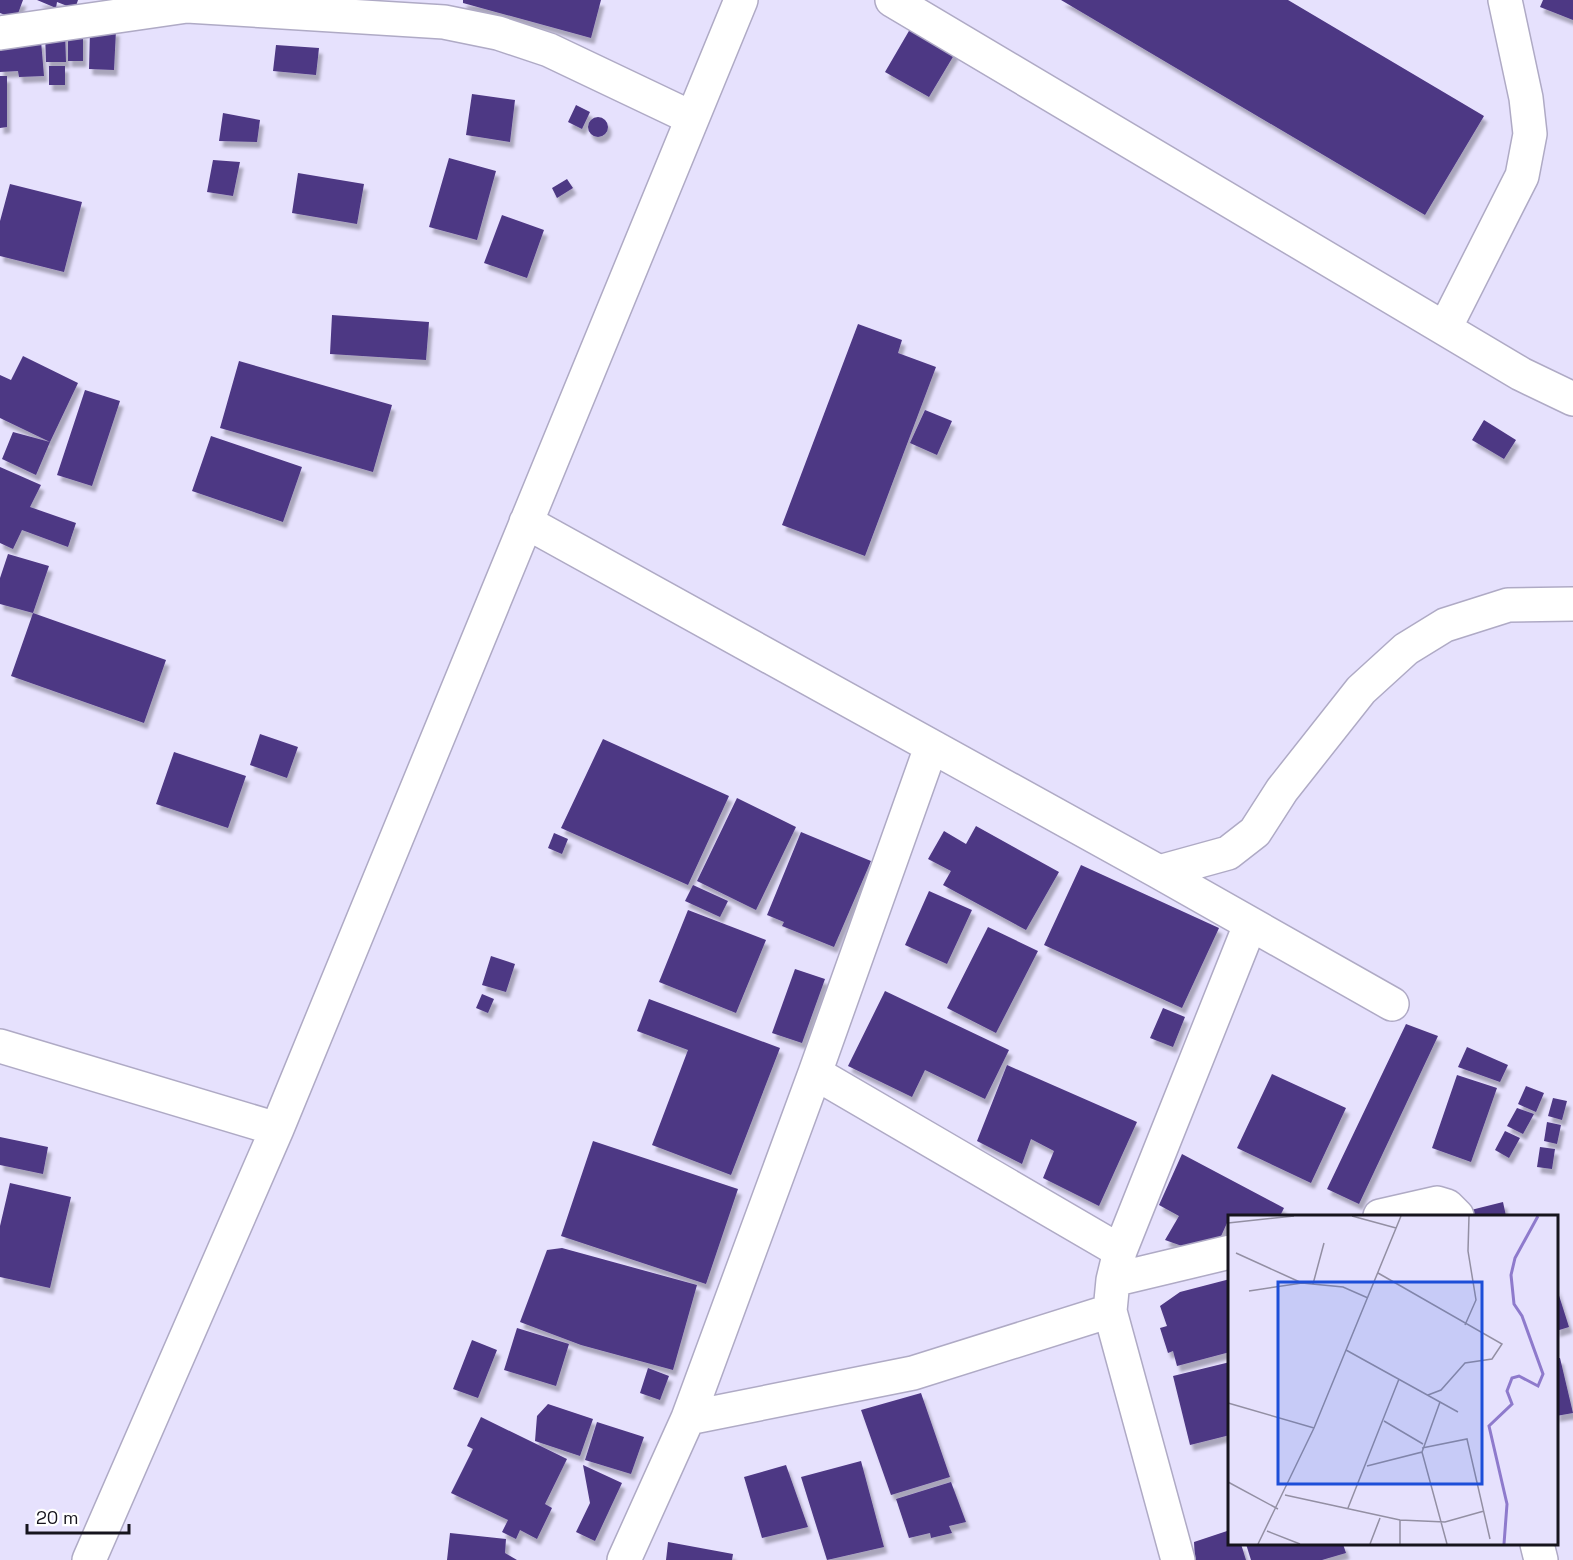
<svg xmlns="http://www.w3.org/2000/svg" width="1573" height="1560" font-family="'Space Grotesk',sans-serif">
<defs>
<filter id="shadow"><feDropShadow dx="3.5" dy="6" stdDeviation="1.5" flood-color="#0004"/></filter>
</defs>
<rect width="100%" height="100%" fill="#e6e1fd"/>
<!-- building -->
<path fill="#4e3784" filter="url(#shadow)" d="M0,0H23L16,19L0,13Z
M37,0H78L75,9L57,2L56,8Z
M463,0H601L591,38L463,3Z
M1061,0H1288L1484,116L1425,215Z
M1543,0H1573V20L1540,7Z
M913,24L957,50L929,97L885,72Z
M90,30H116L114,70L89,69Z
M45,32H65L66,62H46Z
M68,33H83V61H68Z
M41,41L44,76L19,77L18,71L0,72V43Z
M276,45L319,48L316,75L273,71Z
M49,66H65V85H49Z
M0,76H7V127L0,128Z
M472,94L515,100L510,142L466,135Z
M576,105L590,112L582,129L568,122Z
M223,113L260,120L257,142L219,141Z
M588 127a10 10 0 1 1 20 0a10 10 0 1 1-20 0Z
M449,158L496,171L477,240L429,227Z
M213,160L240,162L233,196L207,192Z
M298,173L364,184L357,224L292,213Z
M567,179L573,188L557,198L552,188Z
M10,184L82,202L64,272L0,256V221Z
M502,215L544,230L527,278L484,263Z
M332,315L429,322L426,360L330,354Z
M858,324L902,340L898,353L936,367L865,556L782,525Z
M23,356L78,383L50,442L0,418V375L11,380Z
M239,361L392,405L373,472L220,428Z
M85,390L120,401L92,486L57,475Z
M925,410L952,421L937,455L910,443Z
M1484,420L1516,440L1504,459L1472,440Z
M13,432L50,442L36,475L2,459Z
M211,436L302,467L283,522L192,491Z
M0,467L41,485L30,507L76,523L68,547L22,530L13,549L0,543Z
M8,554L49,566L33,613L0,604V578Z
M33,613L166,660L144,723L11,676Z
M260,734L298,747L287,778L250,765Z
M603,739L729,796L688,885L561,828Z
M174,752L246,776L228,828L156,804Z
M737,798L796,827L756,910L697,881Z
M976,826L1059,872L1026,930L943,885L951,871L928,859L944,831L966,844Z
M801,832L871,861L834,947L782,926L784,922L767,915Z
M554,833L568,839L562,854L548,848Z
M1081,865L1219,928L1182,1008L1044,945Z
M693,885L728,901L720,917L685,901Z
M929,891L972,910L947,964L905,945Z
M688,910L766,940L736,1013L659,982Z
M988,927L1038,951L996,1033L947,1008Z
M491,956L515,964L506,992L482,985Z
M795,969L825,979L802,1043L772,1033Z
M885,991L1009,1050L985,1099L925,1070L912,1097L848,1066Z
M482,994L494,999L488,1013L476,1008Z
M649,999L780,1048L731,1175L652,1145L688,1050L637,1031Z
M1163,1008L1185,1017L1173,1047L1150,1038Z
M1406,1024L1438,1036L1359,1204L1327,1189Z
M1467,1047L1508,1065L1500,1082L1458,1067Z
M1007,1065L1137,1122L1099,1206L1043,1178L1054,1151L1031,1139L1022,1164L977,1141Z
M1272,1074L1346,1108L1311,1183L1237,1148Z
M1457,1075L1497,1088L1471,1162L1432,1148Z
M1526,1086L1544,1093L1536,1112L1518,1104Z
M1553,1098L1567,1101L1562,1120L1548,1116Z
M1517,1108L1534,1114L1523,1134L1507,1126Z
M1547,1122L1561,1125L1557,1144L1544,1141Z
M1505,1131L1520,1138L1509,1158L1495,1150Z
M0,1137L48,1147L43,1174L0,1165Z
M593,1141L738,1189L706,1284L561,1236Z
M1540,1147L1555,1149L1552,1169L1537,1167Z
M1182,1154L1284,1208L1280,1216H1230V1224L1227,1223L1217,1245L1207,1240L1199,1252L1165,1240L1179,1216L1159,1205Z
M10,1183L71,1197L50,1288L0,1277V1226Z
M1503,1202L1506,1216H1464L1463,1212Z
M562,1248L697,1285L673,1370L581,1345L520,1322L547,1250Z
M1230,1279V1352L1177,1366L1173,1351L1168,1353L1160,1328L1167,1326L1160,1306L1180,1292Z
M1556,1286L1569,1327L1556,1331Z
M517,1328L569,1344L556,1386L504,1370Z
M472,1340L497,1350L478,1398L453,1389Z
M1556,1358H1560L1573,1413L1556,1416Z
M1230,1362V1435L1190,1445L1173,1376Z
M648,1368L669,1376L660,1400L640,1393Z
M921,1393L950,1477L891,1495L861,1410Z
M548,1404L593,1419L580,1456L535,1441L537,1416Z
M481,1417L567,1459L545,1504L552,1508L537,1539L520,1530L516,1539L502,1532L508,1520L451,1493L473,1449L467,1446Z
M597,1422L644,1437L631,1474L585,1460Z
M861,1461L884,1547L827,1560L801,1477Z
M583,1465L622,1483L595,1541L576,1532L590,1503Z
M786,1465L808,1527L762,1538L744,1477Z
M951,1482L966,1522L949,1526L952,1533L931,1538L930,1533L909,1538L896,1499Z
M1230,1530V1544H1241L1246,1560H1195L1194,1542Z
M450,1533L506,1539L505,1553L517,1560H447Z
M668,1542L733,1554L732,1560H666Z
M1246,1544H1343L1346,1553L1322,1560H1251Z"/>
<g fill="none" stroke-linecap="round" stroke-linejoin="round">
<!-- minor casing -->
<g stroke="#afaac5" stroke-width="36">
<path id="minor" d="M892,0L1521,374L1573,399
M0,33L187,6L444,22L498,33L549,50L692,118
M1445,328L1522,176L1530,134L1526,98L1505,0
M526,522L1159,872L1392,1004
M1159,872L1228,853L1255,832L1282,790L1361,690L1406,649L1445,625L1508,605L1573,604
M0,1046L277,1129
M815,1073L1120,1251
M1380,1216L1437,1203L1447,1206L1457,1216
M1113,1280L1230,1252
M1110,1311L1178,1560
M688,1418L913,1373L1110,1311L1113,1280L1120,1251L1250,925
M1537,1544L1541,1560
M89,1560L277,1129L741,0
M624,1560L688,1418L815,1073L931,747"/>
</g>
<!-- minor -->
<use href="#minor" stroke="#fff" stroke-width="33"/>
</g>
<!-- overview -->
<g transform="translate(1228 1215)">
<rect width="330" height="330" fill="#e6e1fd"/>
<path fill="none" stroke="#8e7acc" stroke-width="3" d="M276,329L279,289L261,211L284,189L279,176L284,163L291,161L310,171L315,159L294,101L286,89L283,60L287,43L310,1"/>
<path fill="none" stroke="#938fa3" stroke-width="1.5" d="M124,1L168,13M0,8L66,1M8,38L74,68M150,58L274,129L264,144L237,148L213,175L200,180M85,69L96,28M21,76L74,68L115,72L140,83M237,110L248,85L240,36L241,1M118,135L230,197M0,188L86,213M156,206L195,229M194,233L239,224L262,324M194,237L219,329M139,251L194,237L212,187M0,267L50,294M57,280L172,305L217,307L256,296M120,293L171,164M39,316L72,329M30,329L86,213L173,1M142,329L152,303M172,329V305"/>
<path fill="#1d4ed8" fill-opacity="0.15" stroke="#1d4ed8" stroke-width="3" d="M50,67H254V269H50Z"/>
<rect width="330" height="330" fill="none" stroke="#16141d" stroke-width="3"/>
</g>
<!-- scale -->
<path d="M27 1524v9h102v-9" fill="none" stroke="#16141d" stroke-width="3"/>
<text x="36" y="1524" font-size="18" fill="#16141d" stroke="#ffffff" stroke-width="4.5" paint-order="stroke">20 m</text>
</svg>
